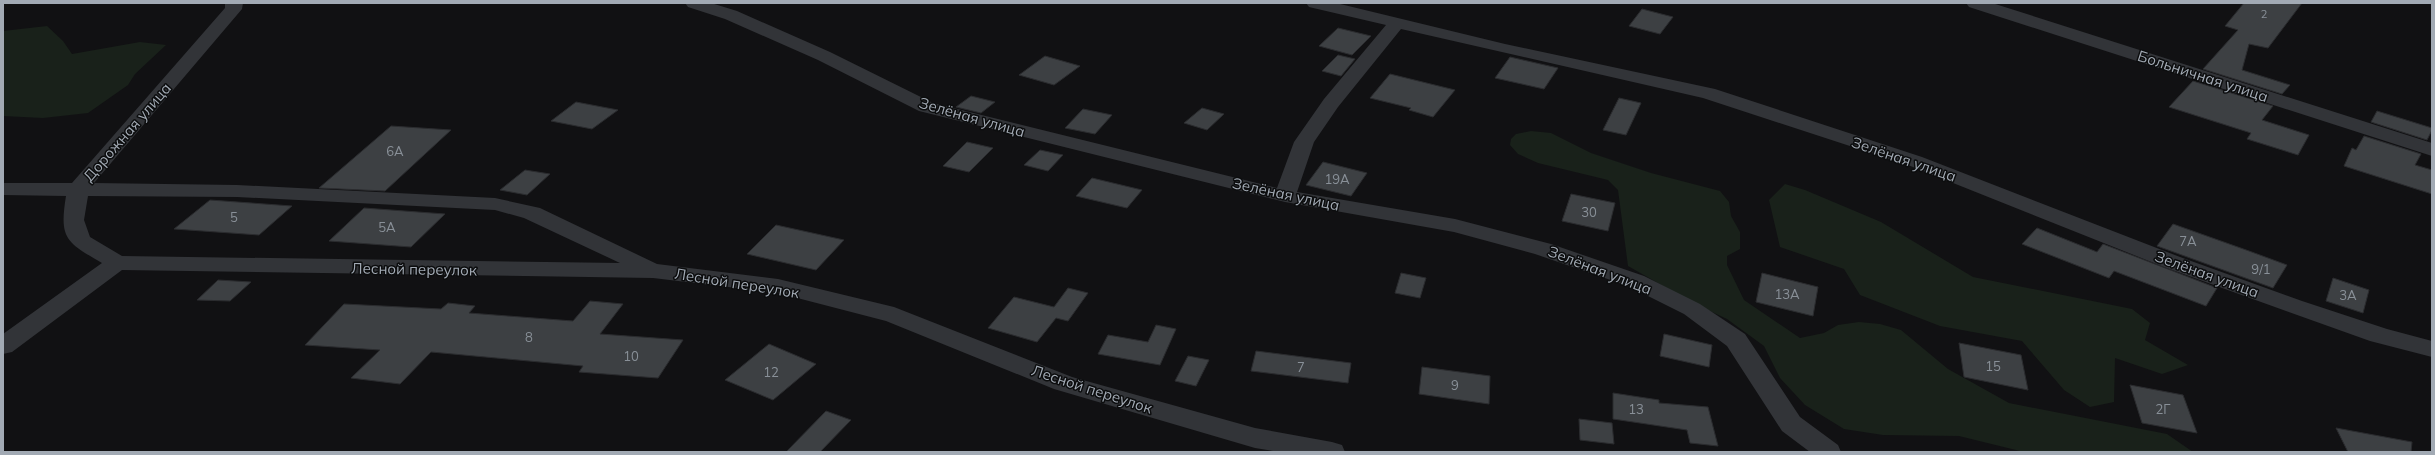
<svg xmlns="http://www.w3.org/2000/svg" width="2435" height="455" font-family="Mulish,sans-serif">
<rect width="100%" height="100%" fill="#111113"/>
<!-- green -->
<path fill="#19211a" d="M47,26L63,41L72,54L140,42L166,45L135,74L128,85L88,113L43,118L3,116V31Z
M1531,131L1551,133L1591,153L1651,173L1720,191L1729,202L1731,216L1740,232V249L1727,256V265L1744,300L1800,338L1824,333L1838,325L1859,322L1880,324L1901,330L1948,369L2009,403L2167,434L2193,452H2024L1959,436L1883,435L1844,429L1805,405L1780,378L1764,346L1727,319L1695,304L1628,266L1618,190L1608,180L1538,163L1518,154L1510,145L1511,139L1516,134Z
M1785,184L1805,190L1881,222L1973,277L2132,309L2150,323L2145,340L2188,365L2162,374L2115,358L2114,402L2090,407L2064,390L2022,341L1940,326L1860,295L1844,269L1780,247L1769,200Z"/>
<!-- building -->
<path fill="#3d4043" stroke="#2b2c2f" d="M2244,3H2302L2268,48L2249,44L2242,70L2290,85L2282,94L2203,69L2238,30L2225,26Z
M1642,9L1673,17L1660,34L1629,26Z
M1338,28L1371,36L1352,55L1319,46Z
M1338,55L1355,59L1341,76L1322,71Z
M1045,56L1080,66L1054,85L1019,75Z
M1510,57L1558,68L1544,89L1495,78Z
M1390,74L1455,90L1433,117L1409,110L1411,108L1370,98Z
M2193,81L2273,106L2262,120L2309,135L2298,155L2247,139L2251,133L2169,107Z
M971,96L995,102L981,113L956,107Z
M1619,98L1641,103L1626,135L1603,130Z
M576,102L618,110L592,129L551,121Z
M1202,108L1224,114L1207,130L1184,123Z
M1083,109L1112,115L1095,134L1065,128Z
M2377,111L2432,128V130L2427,140L2371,122Z
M391,126L451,130L385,191L319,188Z
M2364,136L2421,154L2415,165L2432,170V194L2344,166L2352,148L2356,150Z
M967,142L993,148L969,172L943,166Z
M1040,150L1063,155L1048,171L1024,165Z
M1323,162L1367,173L1351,196L1306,185Z
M525,170L550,174L527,195L500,190Z
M1092,178L1142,190L1127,208L1076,196Z
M1571,194L1615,203L1608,231L1562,221Z
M210,200L292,206L259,235L174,229Z
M364,208L445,214L411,247L329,241Z
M2173,224L2249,251L2287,265L2273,288L2157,246Z
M776,225L844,240L816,270L747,254Z
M2037,228L2097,252L2103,244L2217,288L2206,306L2114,271L2109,278L2022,244Z
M1401,273L1426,278L1420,298L1395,293Z
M1762,273L1818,287L1813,316L1756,302Z
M2333,278L2369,290L2363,313L2326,301Z
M218,280L251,282L230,301L197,300Z
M1068,288L1088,293L1068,321L1056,318L1037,342L988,328L1014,297L1054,307Z
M590,301L623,304L600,334L683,340L658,378L579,372L583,366L431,352L400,384L351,378L380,350L305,345L344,304L441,309L448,303L475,306L469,313L573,321Z
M1156,325L1176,329L1160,365L1098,354L1108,335L1148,342Z
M1664,334L1712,345L1709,367L1660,356Z
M1959,343L2021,355L2028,390L1964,377Z
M769,344L816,364L773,400L725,380Z
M1256,351L1351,363L1348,383L1251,371Z
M1188,356L1209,360L1196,386L1175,381Z
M1422,367L1490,376L1489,404L1419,394Z
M2130,385L2183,395L2197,433L2142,423Z
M1613,393L1659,400V403L1708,407L1718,446L1690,443L1687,430L1613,419Z
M826,411L851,420L820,452H786Z
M1579,419L1612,423L1614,444L1580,440Z
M2336,428L2412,442L2411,452H2348Z"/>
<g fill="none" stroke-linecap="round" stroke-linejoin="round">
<!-- street -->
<path fill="#323438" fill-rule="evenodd" d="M225,3H243L242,9L94,183L237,185L495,198L540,208L657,264L778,279L894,307L1072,377L1255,428L1332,442L1342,445L1345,452H1279L1255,448L1054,389L886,321L778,293L653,278L122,270L12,352L3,354V334L102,263C66,242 59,239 66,196L3,195V183H72L225,8ZM88,196L237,197L495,210L524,218L620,263L122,256L90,237L84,220Z
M685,3H711L737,11L830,52L933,103L1277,188L1294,142L1324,99L1386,25L1309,7L1306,3H1336L1505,44L1715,89L1922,157L2180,257L2302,301L2387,329L2432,341V357L2370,341L2286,311L2164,267L1908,165L1703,98L1401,29L1338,107L1314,142L1297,192L1455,219L1551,244L1644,276L1700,304L1745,334L1800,417L1838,445L1841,452H1810L1782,431L1727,346L1684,314L1628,286L1535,254L1454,232L1285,202L919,111L818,60L725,19L688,7Z
M1966,3H1992L2432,143V156L1969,7Z"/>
</g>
<g text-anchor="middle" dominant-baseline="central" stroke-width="3" stroke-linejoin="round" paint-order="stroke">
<!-- far-number labels -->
<g font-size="11" fill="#899098">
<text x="2264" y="14">2</text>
</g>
<!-- number labels -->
<g font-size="13" fill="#899098">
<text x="395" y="151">6А</text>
<text x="1337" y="179">19А</text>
<text x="1589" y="212">30</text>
<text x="234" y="217">5</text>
<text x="387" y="227">5А</text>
<text x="2188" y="241">7А</text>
<text x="2261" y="269">9/1</text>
<text x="1787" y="294">13А</text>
<text x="2348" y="295">3А</text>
<text x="529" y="337">8</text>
<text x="631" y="356">10</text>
<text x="1993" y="366">15</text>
<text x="1301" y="367">7</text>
<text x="771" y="372">12</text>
<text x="1455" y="385">9</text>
<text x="1636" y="409">13</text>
<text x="2163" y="409">2Г</text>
</g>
<!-- street labels -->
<g font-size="15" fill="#a2aab4" stroke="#0c0d0e">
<text transform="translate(2203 76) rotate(18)">Больничная улица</text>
<text transform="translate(972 117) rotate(16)">Зелёная улица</text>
<text transform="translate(127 132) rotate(-49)">Дорожная улица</text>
<text transform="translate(1904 159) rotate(19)">Зелёная улица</text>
<text transform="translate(1286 194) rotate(12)">Зелёная улица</text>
<text transform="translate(414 269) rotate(1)">Лесной переулок</text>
<text transform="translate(1600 270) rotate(21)">Зелёная улица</text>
<text transform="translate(2207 274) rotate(20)">Зелёная улица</text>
<text transform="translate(737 283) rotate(9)">Лесной переулок</text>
<text transform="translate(1092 389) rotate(18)">Лесной переулок</text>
</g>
</g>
<!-- border -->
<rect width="2435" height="455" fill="none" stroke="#a2aab4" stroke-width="8"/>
</svg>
